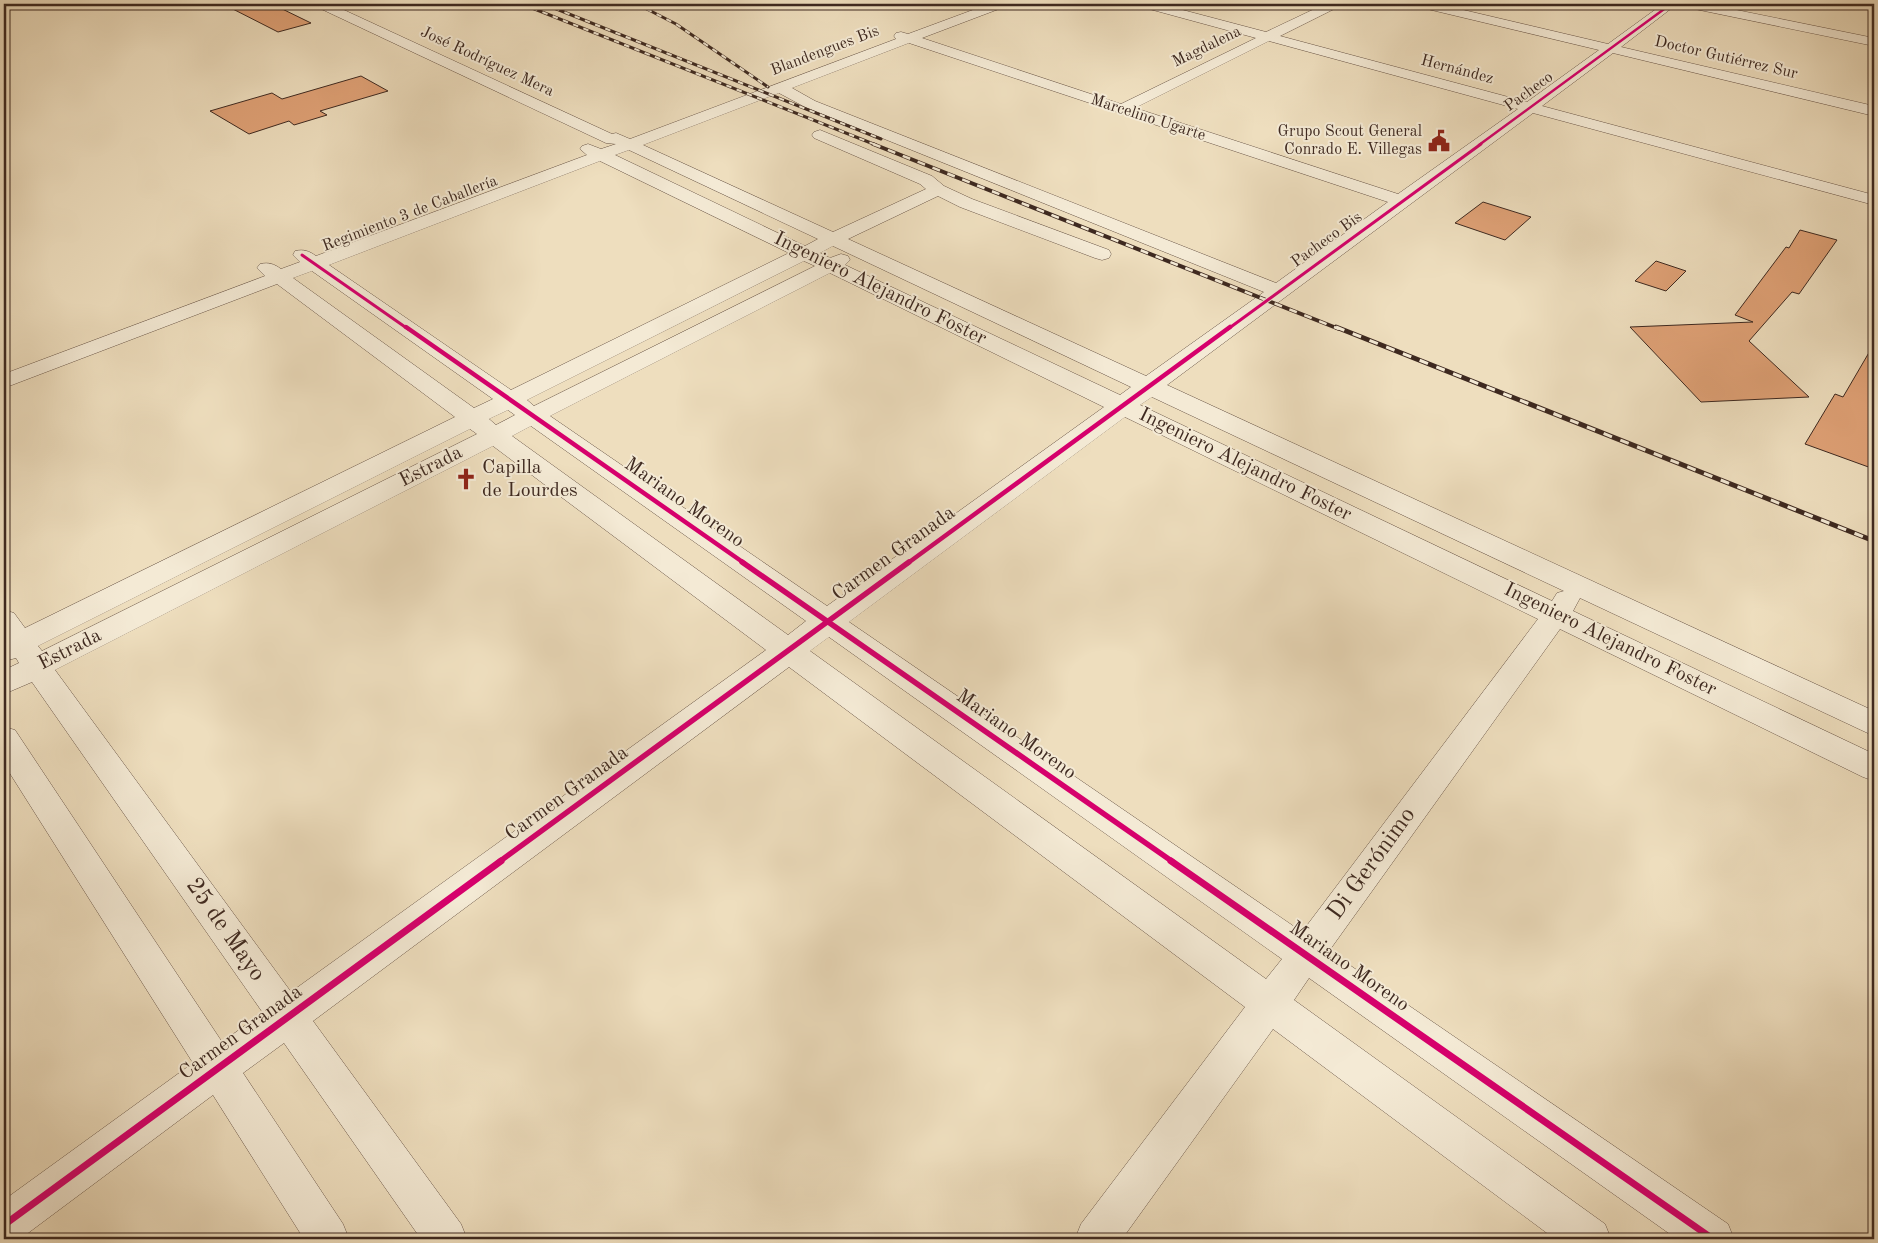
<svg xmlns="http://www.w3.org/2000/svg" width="1878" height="1243" font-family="'Old Standard TT',serif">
<rect width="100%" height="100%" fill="#eedebe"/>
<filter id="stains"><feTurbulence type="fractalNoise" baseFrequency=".004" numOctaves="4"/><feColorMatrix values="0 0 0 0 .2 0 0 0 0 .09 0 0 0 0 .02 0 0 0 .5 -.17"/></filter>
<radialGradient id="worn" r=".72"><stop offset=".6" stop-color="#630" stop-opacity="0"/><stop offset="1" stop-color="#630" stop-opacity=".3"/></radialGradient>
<!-- building -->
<path fill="#dfa176" stroke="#3e2920" d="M223,4H272L311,23L278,32Z
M361,76L388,91L320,111L327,115L294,125L289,121L249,134L210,111L272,93L282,99Z
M1483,202L1531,217L1505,240L1455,223Z
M1800,230L1837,240L1799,294L1792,292L1749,341L1809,397L1701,402L1630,327L1753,322L1735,315L1786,247L1789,248Z
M1656,261L1686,271L1666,291L1635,281Z
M1874,344V469L1805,444L1835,394L1843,397Z"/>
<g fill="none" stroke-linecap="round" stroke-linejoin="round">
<!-- minor casing -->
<g stroke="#6a5648" stroke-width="1">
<path id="minor" d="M315,4H331L612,134L616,133L630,139L896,39L894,36L896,33L901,32L908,34L989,4H1006L1004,7L922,38L1121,104L1256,38L1142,7L1140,4H1160L1266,32L1325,4H1340L1338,7L1280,36L1527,102L1599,50L1419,7L1417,4H1438L1608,44L1663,4H1677L1621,47L1874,106V116L1613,53L1542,106L1874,195V205L1533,113L1167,385L1874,711V736L1580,598L1573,611L1874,754V781L1863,777L1560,629L1329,951L1728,1224L1734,1239H1677L1309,978L1294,1000L1605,1224L1611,1239H1555L1273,1029L1122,1239H1075L1081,1224L1245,1007L789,667L313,1021L461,1224L467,1239H421L284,1043L243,1073L343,1224L349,1239H304L213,1095L20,1239H4V1200L193,1063L4,764V727L15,730L222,1042L263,1013L32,682L4,694V670L19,663L16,658L4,661V610L14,613L25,628L455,417L277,284L4,388V374L265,276L257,268L260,264C269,262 274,264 281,269L300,262L293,255L295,251C304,249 309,251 316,256L587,155L580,149L582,146L588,144L601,149L616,144L606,143L317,7ZM1269,41L1518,109L1398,194L1135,108ZM909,43L1388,202L1276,283L815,101L792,88ZM779,93L805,107L1264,292L1146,376L848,239L938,196L960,207L1095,258L1102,260L1109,258L1111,254L1109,250L972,199L944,186L932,176L820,130L814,132L812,135L814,138L920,184L926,189L833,232L643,145ZM629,150L818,239L805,246L615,155ZM600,161L789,253L511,390L329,265ZM833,246L1131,387L1120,395L845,265L850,260L848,256L841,254L830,258L820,253ZM804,261L815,266L534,406L527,400ZM312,271L493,399L474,408L293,278ZM830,273L1104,407L827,606L550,416ZM1152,397L1564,591L1557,593L1552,601L1140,405ZM508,410L515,415L496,425L489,419ZM1125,417L1538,619L1302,932L849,622ZM531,426L806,621L788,635L512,436ZM470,429L477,434L42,651L38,646ZM493,446L766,650L291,992L55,670ZM829,637L1282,959L1266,979L810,651Z
M1684,4H1707L1874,38V46L1690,8L1686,7Z"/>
</g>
<!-- minor -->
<use href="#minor" fill="#f4ead5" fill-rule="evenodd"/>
<!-- rail-far2 casing -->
<g stroke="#3e2920" stroke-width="3">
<path id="rail-far2" d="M522,4L876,145
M544,4L881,139
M637,4L676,24L768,87"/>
</g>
<!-- rail-far1 casing -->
<g stroke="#3e2920" stroke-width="4">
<path id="rail-far1" d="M873,144L1339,329"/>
</g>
<!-- rail casing -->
<g stroke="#3e2920" stroke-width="5">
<path id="rail" d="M1336,327L1874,541"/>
</g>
<!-- rail-far2 -->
<use href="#rail-far2" stroke="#f4ead5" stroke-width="2" stroke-dasharray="5.5" stroke-linecap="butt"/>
<!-- rail-far1 -->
<use href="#rail-far1" stroke="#f4ead5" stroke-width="2.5" stroke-dasharray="8" stroke-linecap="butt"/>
<!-- rail -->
<use href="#rail" stroke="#f4ead5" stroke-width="3" stroke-dasharray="9" stroke-linecap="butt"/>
<!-- cycleway-far4 casing -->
<g stroke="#f4ead5" stroke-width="4.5">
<path id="cycleway-far4" d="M1479,145L1671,4"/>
</g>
<!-- cycleway-far3 casing -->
<g stroke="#f4ead5" stroke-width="5">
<path id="cycleway-far3" d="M302,255L408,329
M1228,329L1481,144"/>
</g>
<!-- cycleway-far2 casing -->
<g stroke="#f4ead5" stroke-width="7">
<path id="cycleway-far2" d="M406,327L744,563
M908,563L1230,327"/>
</g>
<!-- cycleway-far1 casing -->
<g stroke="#f4ead5" stroke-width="9">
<path id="cycleway-far1" d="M742,562L1173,862
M499,862L909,562"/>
</g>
<!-- cycleway casing -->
<g stroke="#f4ead5" stroke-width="10">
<path id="cycleway" d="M1171,861L1713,1239
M4,1225L501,861"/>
</g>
<!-- cycleway-far4 -->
<use href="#cycleway-far4" stroke="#d6006c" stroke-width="2.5"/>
<!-- cycleway-far3 -->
<use href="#cycleway-far3" stroke="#d6006c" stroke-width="3"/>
<!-- cycleway-far2 -->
<use href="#cycleway-far2" stroke="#d6006c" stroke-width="4.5"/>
<!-- cycleway-far1 -->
<use href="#cycleway-far1" stroke="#d6006c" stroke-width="5.5"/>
<!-- cycleway -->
<use href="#cycleway" stroke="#d6006c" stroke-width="7"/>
</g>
<!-- icons -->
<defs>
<g id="civic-bare" transform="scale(1.725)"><path d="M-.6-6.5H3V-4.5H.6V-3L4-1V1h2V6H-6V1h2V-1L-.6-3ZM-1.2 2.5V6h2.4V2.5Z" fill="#8f2418" stroke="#f4ead5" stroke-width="2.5" paint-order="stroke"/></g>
<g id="church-bare" transform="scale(1.725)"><path d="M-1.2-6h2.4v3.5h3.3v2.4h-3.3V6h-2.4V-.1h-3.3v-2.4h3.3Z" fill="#8f2418" stroke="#f4ead5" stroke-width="2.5" paint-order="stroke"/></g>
</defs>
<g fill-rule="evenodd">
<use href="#civic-bare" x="1439" y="141"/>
<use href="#church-bare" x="466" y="479"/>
</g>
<g text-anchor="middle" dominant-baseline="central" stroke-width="4" stroke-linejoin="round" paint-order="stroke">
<!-- far-street labels -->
<g font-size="16" fill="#3e2920" stroke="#f4ead5">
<text transform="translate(1207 47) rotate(-26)">Magdalena</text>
<text transform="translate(825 51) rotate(-21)">Blandengues Bis</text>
<text transform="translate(1726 58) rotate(13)">Doctor Gutiérrez Sur</text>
<text transform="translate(487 62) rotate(25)">José Rodríguez Mera</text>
<text transform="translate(1457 70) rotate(15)">Hernández</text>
<text transform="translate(1529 92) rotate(-36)">Pacheco</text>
<text transform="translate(1148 118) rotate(18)">Marcelino Ugarte</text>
<text transform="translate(410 214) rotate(-21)">Regimiento 3 de Caballería</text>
<text transform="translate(1327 240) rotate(-36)">Pacheco Bis</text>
</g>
<!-- far-poi labels -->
<g font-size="16" fill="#3e2920" stroke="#f4ead5" text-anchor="end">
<text x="1422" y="132">Grupo Scout General<tspan x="1422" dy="18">Conrado E. Villegas</tspan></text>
</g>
<!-- street labels -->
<g font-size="20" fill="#3e2920" stroke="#f4ead5">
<text transform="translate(880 289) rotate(26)">Ingeniero Alejandro Foster</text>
<text transform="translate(1245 465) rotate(26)">Ingeniero Alejandro Foster</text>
<text transform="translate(431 467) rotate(-27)">Estrada</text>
<text transform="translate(684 503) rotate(35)">Mariano Moreno</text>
<text transform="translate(894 554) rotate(-36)">Carmen Granada</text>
<text transform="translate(1610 640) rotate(26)">Ingeniero Alejandro Foster</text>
<text transform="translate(70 650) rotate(-27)">Estrada</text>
<text transform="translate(1016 735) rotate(35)">Mariano Moreno</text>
<text transform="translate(567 794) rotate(-36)">Carmen Granada</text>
<text transform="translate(1349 967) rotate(35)">Mariano Moreno</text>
<text transform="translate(241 1033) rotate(-36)">Carmen Granada</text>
</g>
<!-- poi labels -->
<g font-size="20" fill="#3e2920" stroke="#f4ead5" text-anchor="start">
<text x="482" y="468">Capilla<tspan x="482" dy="23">de Lourdes</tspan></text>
</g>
<!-- near-street labels -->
<g font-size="24" fill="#3e2920" stroke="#f4ead5">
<text transform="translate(1372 864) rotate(-54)">Di Gerónimo</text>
<text transform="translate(225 930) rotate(55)">25 de Mayo</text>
</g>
</g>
<!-- margin -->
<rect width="1878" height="1243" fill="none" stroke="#eedebe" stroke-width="20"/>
<rect x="5" y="5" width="1868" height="1233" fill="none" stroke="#3e2920" stroke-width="2.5"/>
<rect x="10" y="10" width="1858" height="1223" fill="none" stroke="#3e2920"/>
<rect width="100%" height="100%" filter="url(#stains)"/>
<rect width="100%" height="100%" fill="url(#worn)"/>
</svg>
